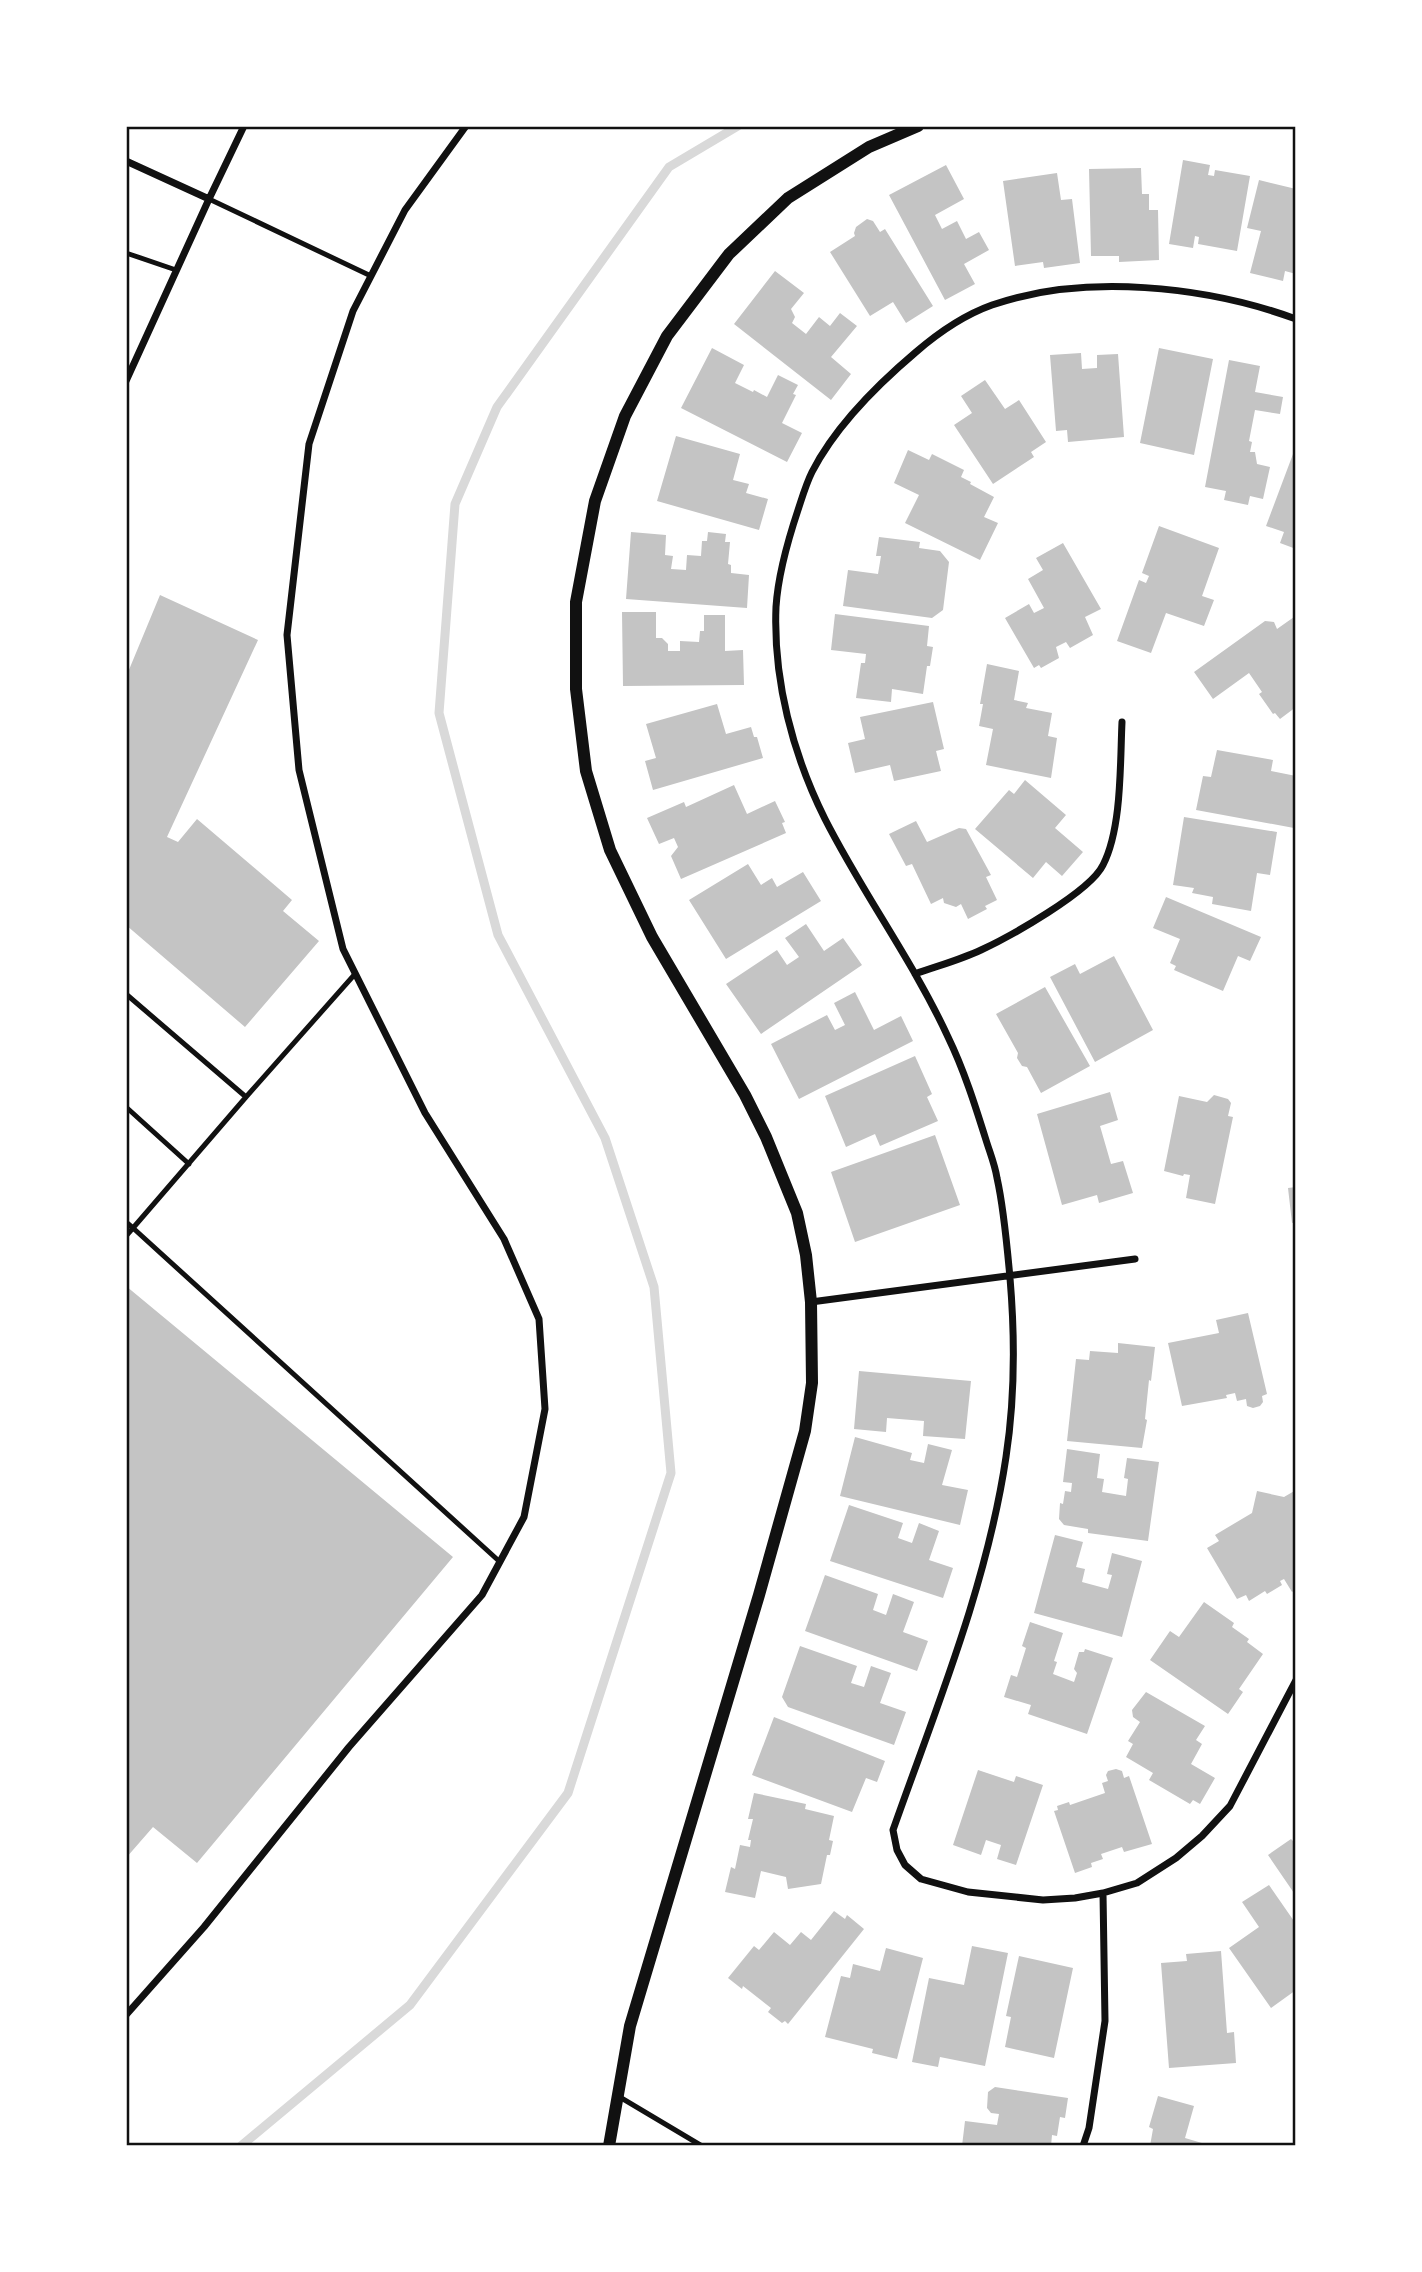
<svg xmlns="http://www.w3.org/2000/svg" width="1422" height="2272" font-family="Mulish,sans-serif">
<rect width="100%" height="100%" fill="#fff"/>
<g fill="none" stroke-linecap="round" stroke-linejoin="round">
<!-- stream -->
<path stroke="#d9d9d9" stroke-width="9" d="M241,2146L410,2005L568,1793L671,1473L654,1287L605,1138L498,935L439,713L455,504L497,407L669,167L738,126"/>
</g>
<!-- building -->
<path fill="#c4c4c4" d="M1183,160L1210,165L1208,175L1214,176L1215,170L1250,176L1237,251L1198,244L1199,237L1195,236L1193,248L1169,244Z
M946,165L964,199L935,215L942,229L957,221L966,239L979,232L989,250L964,264L975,284L945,300L889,195Z
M1141,168L1142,194H1149V210H1158L1159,260L1119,262V256H1091L1089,169Z
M1057,173L1061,200L1072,199L1080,263L1044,268L1043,262L1015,266L1003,181Z
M1259,180L1296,189V274L1285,271L1283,281L1250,273L1261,231L1247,228Z
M867,219L873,221L880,232L885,229L933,306L906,323L893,302L870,316L830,252L855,236L854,233L856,227Z
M775,271L804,293L791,309L795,317L792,323L806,334L819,317L830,326L840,313L857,326L831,357L851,374L831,400L734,324Z
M712,348L744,365L735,383L753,392L754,390L767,397L778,375L798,385L793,394L796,395L782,423L802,433L787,462L681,408Z
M1159,348L1213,359L1194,455L1140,443Z
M1081,353L1082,369L1097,368V355L1118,354L1124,437L1068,442L1067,430L1056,431L1050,355Z
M1229,360L1260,366L1255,392L1283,397L1280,414L1255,410L1249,441L1252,442L1250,452H1255L1257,464L1270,467L1263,499L1250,496L1248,505L1224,500L1226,491L1205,487Z
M985,380L1005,409L1019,400L1046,442L1031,452L1034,457L993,484L954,425L972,413L961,396Z
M676,436L740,454L733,480L749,484L746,493L768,499L759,530L657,501Z
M1296,446V549L1280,543L1284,532L1266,526Z
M908,450L929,460L932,454L964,470L961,477L971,482L970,484L994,497L984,517L998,523L980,560L905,523L919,495L894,483Z
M1159,526L1219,548L1202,596L1214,600L1204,626L1166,613L1151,653L1117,641L1139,580L1146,583L1149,576L1142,573Z
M631,532L666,535L665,555L673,556L671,569L686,570L687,555L701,556L702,541H707L708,532L726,534L725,542H730L728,564L731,565V573L749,575L747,608L626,599Z
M879,537L920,542L919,548L940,551L949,562L943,610L932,618L843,606L848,570L878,574L881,556H876Z
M1063,543L1101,609L1085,617L1093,635L1070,648L1066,642L1056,647L1059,658L1041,668L1039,665L1034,668L1005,618L1029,604L1034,613L1044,608L1028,579L1043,570L1036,558Z
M160,595L258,640L167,837L178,842L197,819L292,900L283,911L319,941L245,1027L126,925V677Z
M622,612H656V638H662L668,644V651H680V641L699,642L700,631H704V615H725V651L743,650L744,685L623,686Z
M835,614L929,626L927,646L933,647L930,666H927L923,694L892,689L891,702L856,698L861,663H865L866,654L831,650Z
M1294,617L1296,619V707L1280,719L1275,713L1273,714L1259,694L1262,692L1249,673L1213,699L1194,672L1265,621L1274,622L1277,629Z
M987,664L1019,671L1014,700L1028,703L1026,708L1052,713L1048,736L1057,738L1051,778L986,765L993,729L979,726L983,704H980Z
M933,702L944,749L936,751L941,771L894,781L890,765L855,773L848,743L865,739L860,717Z
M717,704L726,734L751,727L754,737H757L763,758L653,790L645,761L656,758L646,724Z
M1217,750L1273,760L1271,771L1296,776V815L1294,828L1196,810L1203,776L1211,777Z
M1025,780L1066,815L1055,828L1083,852L1062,876L1046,862L1033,878L975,829L1009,790L1014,794Z
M734,785L747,814L775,801L785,822L782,823L786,833L681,879L671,856L678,847L674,838L659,844L647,818L684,802L686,807Z
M1184,817L1277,832L1270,875L1257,873L1251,911L1212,904L1213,897L1192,893L1194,888L1173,885Z
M916,821L927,842L959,828L966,829L991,875L986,877L997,900L985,906L987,909L968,919L961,904L956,907L944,903L943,898L931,904L912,864L906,866L889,834Z
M748,864L761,885L772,878L777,887L803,872L821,901L726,959L689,900Z
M1166,897L1261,937L1250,961L1238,956L1223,991L1174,970L1176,966L1170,963L1180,939L1153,928Z
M806,924L824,951L843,938L862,965L761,1034L726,984L777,950L787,965L799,957L785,938Z
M1114,956L1153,1030L1095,1062L1050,977L1075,964L1080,974Z
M1045,987L1090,1066L1041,1093L1027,1067L1022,1066L1017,1058L1018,1053L996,1014Z
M855,992L874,1030L901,1016L913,1041L799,1099L771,1044L827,1015L835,1030L845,1025L834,1003Z
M915,1056L932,1094L927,1097L938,1121L880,1146L875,1134L846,1147L825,1096Z
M1110,1092L1118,1120L1100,1126L1111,1164L1123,1161L1133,1193L1099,1203L1097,1195L1062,1205L1037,1114Z
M1214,1095L1228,1099L1231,1103L1228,1116L1233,1117L1215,1204L1186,1198L1190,1175L1184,1174L1183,1176L1164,1171L1179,1096L1207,1102Z
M935,1135L960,1205L855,1242L831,1172Z
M1296,1187V1222L1292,1223L1288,1188Z
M126,1286L453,1557L197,1863L153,1827L126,1858Z
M1248,1313L1267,1394L1262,1396L1263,1402L1260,1406L1253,1408L1247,1406L1246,1399L1237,1401L1235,1393L1226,1395L1227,1398L1182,1406L1168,1343L1219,1333L1216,1320Z
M1118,1343L1155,1347L1151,1381L1149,1380L1145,1419L1147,1420L1142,1448L1067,1441L1076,1359L1089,1360L1090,1351L1118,1353Z
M859,1371L971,1381L965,1439L923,1436L924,1421L887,1418L886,1432L854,1429Z
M855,1437L912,1453L910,1460L924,1463L928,1444L952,1450L942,1485L968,1490L960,1525L840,1496Z
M1067,1449L1100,1454L1097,1478L1104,1479L1102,1492L1126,1496L1128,1479L1124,1478L1127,1458L1159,1462L1148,1541L1088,1533V1529L1064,1525L1059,1519L1060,1503L1063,1504L1065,1491L1071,1492L1072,1483L1063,1482Z
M1296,1490V1589L1292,1592L1284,1579L1280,1581L1282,1585L1267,1594L1265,1591L1249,1601L1246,1595L1237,1599L1207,1548L1219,1541L1215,1535L1252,1513L1257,1491L1284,1497Z
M849,1505L903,1523L898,1538L912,1543L919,1523L939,1531L929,1560L953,1568L943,1598L830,1561Z
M1055,1535L1083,1542L1076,1567L1085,1569L1082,1582L1108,1589L1112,1575L1107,1574L1112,1553L1142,1561L1122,1637L1034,1613Z
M825,1575L878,1594L873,1610L886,1615L893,1594L914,1602L903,1632L928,1641L917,1671L805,1631Z
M1204,1602L1234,1623L1232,1627L1249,1639L1247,1642L1263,1654L1239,1689L1243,1692L1228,1714L1150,1660L1170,1631L1179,1637Z
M1030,1622L1063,1633L1054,1661L1057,1662L1053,1674L1074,1682L1077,1673L1074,1669L1079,1652H1084L1085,1649L1113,1658L1087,1734L1028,1714L1031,1705L1004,1697L1011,1675L1017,1677L1026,1648L1022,1646Z
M800,1646L857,1666L851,1683L864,1687L871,1666L891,1673L880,1703L906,1712L894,1745L788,1707L782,1697Z
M1146,1692L1205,1726L1196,1740L1202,1744L1191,1764L1215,1778L1200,1804L1193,1800L1190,1804L1149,1780L1153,1773L1126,1757L1133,1744L1128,1741L1140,1722L1133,1717L1132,1710Z
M774,1717L885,1761L877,1782L866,1778L852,1812L752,1775Z
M1116,1769L1122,1771L1124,1778L1129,1776L1152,1844L1124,1852L1122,1847L1101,1854L1103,1859L1091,1863L1092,1867L1075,1873L1054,1811L1058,1810L1057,1806L1069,1802L1070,1805L1105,1793L1102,1783L1108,1781L1106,1775L1108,1771Z
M978,1770L1014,1782L1016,1776L1043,1785L1016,1865L997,1859L1001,1845L986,1840L981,1855L953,1845Z
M754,1793L806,1804L805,1809L834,1816L829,1840L833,1841L830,1855H827L821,1884L788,1889L786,1877L761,1871L755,1898L725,1892L731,1867L735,1869L740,1845L750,1847L751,1840H748L753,1819H748Z
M1291,1839L1293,1841L1296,1839V1896L1268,1855Z
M1269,1885L1296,1924V1990L1271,2008L1229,1948L1259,1927L1242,1902Z
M834,1911L845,1919L847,1915L864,1929L788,2024L785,2021L782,2023L768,2012L771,2008L743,1986L742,1989L728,1978L754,1946L759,1950L774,1932L790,1945L801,1932L811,1940Z
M972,1946L1008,1953L985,2066L940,2057L938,2067L912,2062L929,1978L964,1985Z
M886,1948L923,1958L897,2059L872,2053L873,2049L825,2037L841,1976L850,1978L853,1964L880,1971Z
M1221,1951L1227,2033L1234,2032L1236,2063L1169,2068L1161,1963L1187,1961L1186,1954Z
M1019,1956L1073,1968L1054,2058L1005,2047L1011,2017L1006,2016Z
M995,2087L1068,2098L1065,2118L1060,2117L1057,2136L1052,2135L1051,2146H962L965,2121L997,2125L999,2114L991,2113L987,2108L988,2092Z
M1158,2096L1194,2106L1185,2138L1212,2146H1150L1153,2129L1149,2127Z"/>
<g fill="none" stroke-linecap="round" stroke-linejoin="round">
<!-- service -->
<path stroke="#111" stroke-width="5" d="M209,199L371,276
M126,253L176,270
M126,994L246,1097L133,1228L126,1222
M246,1097L355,974
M126,1107L189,1164
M126,1236L133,1228L500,1562
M618,2096L702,2146"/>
<!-- minor -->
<path stroke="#111" stroke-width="7" d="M126,161L209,199
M1296,319C1206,286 1084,273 992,305C964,315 938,333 916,352C877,385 835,427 812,472C806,484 802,498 798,510C788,540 778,575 776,607C773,680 793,755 825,819C863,894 913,961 948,1037C964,1070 975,1105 986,1140C990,1153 995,1165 997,1178C1004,1209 1007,1246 1010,1278C1015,1337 1015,1398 1006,1457C987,1585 936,1708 893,1830L897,1850L905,1865L921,1879L968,1892L1043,1900L1075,1898L1103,1893L1137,1883L1176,1858L1202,1836L1230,1806L1296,1680
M126,381L209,199L244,126
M915,974C937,966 960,960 981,950C1009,937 1090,892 1103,865C1122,828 1120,764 1122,722
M811,1302L1135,1259
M126,2015L204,1927L349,1747L482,1595L524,1517L545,1409L539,1319L504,1239L425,1113L343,949L299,770L287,635L309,444L353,311L405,210L466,126
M1083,2146L1089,2128L1105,2021L1103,1893"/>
<!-- tertiary -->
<path stroke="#111" stroke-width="12" d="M609,2146L630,2026L759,1595L805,1431L812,1383L811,1302L806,1255L797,1213L766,1137L745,1095L652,937L610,850L586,771L576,689V602L595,501L625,416L667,336L729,254L788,198L869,147L918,126"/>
</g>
<!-- border -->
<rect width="1422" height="2272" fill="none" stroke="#ffffff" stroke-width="256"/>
<rect x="128" y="128" width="1166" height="2016" fill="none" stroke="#111" stroke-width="2.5"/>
</svg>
